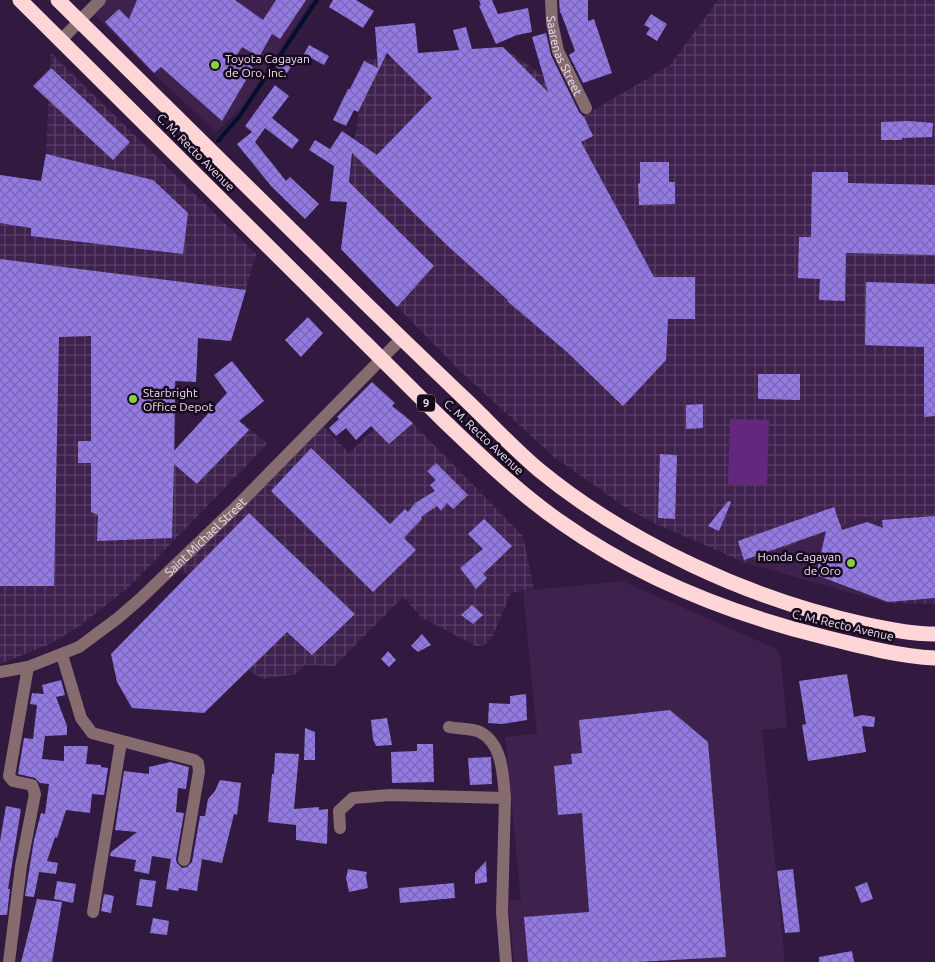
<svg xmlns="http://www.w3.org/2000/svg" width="935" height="962" font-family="Ubuntu,sans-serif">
<defs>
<pattern id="industrial-grid" width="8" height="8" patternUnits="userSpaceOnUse" patternTransform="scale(1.25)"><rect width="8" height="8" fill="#3e214d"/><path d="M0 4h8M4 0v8" fill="none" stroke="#5a4167"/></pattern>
<pattern id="building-cross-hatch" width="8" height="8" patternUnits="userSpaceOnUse" patternTransform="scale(1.25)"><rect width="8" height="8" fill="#947ae5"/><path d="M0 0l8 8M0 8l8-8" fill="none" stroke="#7967af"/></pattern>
</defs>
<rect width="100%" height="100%" fill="#321940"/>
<!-- built -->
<path fill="#3e214d" d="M106,0H312L242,107L216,132L152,72L95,15Z
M865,517L880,524L886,603L746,563Z
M622,581L777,649L781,659L787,727L762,730L785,962H514L508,901L521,900L505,737L537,734L523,591Z"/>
<!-- industrial -->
<path fill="url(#industrial-grid)" d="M718,0H935V604L886,603L880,524L865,517L746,563L656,524L629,510L554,457L459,370L341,249L365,60L505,49L551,81L574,122L670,65Z
M51,53L256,254L231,341L176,336L175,449L219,402L267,444L129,587L81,625L50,644L0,664V175L41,181L46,154Z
M397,407L523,536L534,589L511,593L491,640L484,645L476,646L422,618L403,597L335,666L305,665L296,674L263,679L242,666L202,586L176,566L318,421L349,453Z"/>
<!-- grass -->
<path fill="#63287e" d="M730,419L769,420L767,485L728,484Z"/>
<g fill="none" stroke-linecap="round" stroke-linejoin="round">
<!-- stream -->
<path stroke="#000f2a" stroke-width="4" d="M218,141L239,117L317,0"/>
</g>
<!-- building -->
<path fill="url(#building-cross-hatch)" d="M137,0H235L263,20L276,0H306L280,39L272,34L259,57L242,47L237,55L253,68L222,121L161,67L154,73L105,22L119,9L129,19Z
M333,0H356L374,11L363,28L329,7Z
M479,0H492L498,14L528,8L532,32L517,35L496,44L479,6L481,5Z
M559,0H588V21L594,19L612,73L583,83L569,55L575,51L561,13H560Z
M651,14L667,24L657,41L646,34L650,28L644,25Z
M415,23L418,53L459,50L453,30L466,27L472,49L503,47L548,92L532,37L546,33L551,55L579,112L584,117L593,136L581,142L654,277H695V319H668L666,360L623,406L567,352L507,301L508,300L450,248L352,153L349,182L434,266L397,307L341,249L347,202L330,201L334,166L309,150L315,140L330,149L342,131L377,155L432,98L387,53L358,112L354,110L346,126L333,120L348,89H350L364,61L378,68L375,27Z
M309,45L329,56L324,65L304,54Z
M283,58L293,64L287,73L276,67Z
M51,68L130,142L113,160L33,86Z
M275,85L289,96L272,118L299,140L292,149L265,128L255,142L286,181L290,177L319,204L305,219L271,186L237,144L252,132L245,126Z
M909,121L933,123L932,137L902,138V140H881V122Z
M46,154L153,180L188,213L183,254L31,236V228L0,223V175L41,181Z
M640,162H669V182H675V204L639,205L638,184L640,183Z
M812,172H848V183L935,185V255L846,253L845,301L819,300L820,279L798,278L799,237H811Z
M0,259L246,290L231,341L198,338L196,382L175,381L174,451L227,393L214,375L232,361L264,401L239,421L249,430L197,484L174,464L172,538L97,541L98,515L91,512V463H78V441H91V336L59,337L54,586H0Z
M866,282L935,284V416L924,417V347L865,345Z
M308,317L323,333L301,357L285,340Z
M758,374H800V400L758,399Z
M372,382L395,403L392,406L413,423L389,444L371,426L356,440L346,428L336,436L329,428L339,419L337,417Z
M703,404V428L686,429V405Z
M311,448L390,524L405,509L408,512L415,503L435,491L430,485L436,480L427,471L436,463L468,495L453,509L447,503L441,511L437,506L421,517L422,519L404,538L416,550L373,592L271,491Z
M660,454L677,455L675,519L658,518Z
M728,501L731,502L719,531L708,526Z
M834,507L842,530L867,522L883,528L882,520L935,516V598L888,602L816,575L826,531L744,560L738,541Z
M249,513L355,614L312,655L287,632L204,713L132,708L117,682L111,654Z
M484,519L512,546L483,574L487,578L476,589L460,568L483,549L468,534Z
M472,605L483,615L473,624L461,615Z
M422,634L431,645L418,652L411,646Z
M388,651L396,660L389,667L381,659Z
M847,674L854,717L863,715L875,717L874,727L862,726L866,752L808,761L802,725L806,724L799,681Z
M61,680L65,695L56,697L67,726V735L45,736L42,759L64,761V746H88L86,764L101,765V767L108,768L104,795L92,794L90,813L66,810L57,838L55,837L47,861L58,863L56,874L39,872L34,897L25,896L34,840L41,813L45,814L49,784L40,783L35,778L18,774L24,738L33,739L37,705L30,704L32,693L44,694L42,685Z
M526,694L527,720L502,724L488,723L489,703L510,704V696Z
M670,710L708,742L726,957L638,962H528L524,917L589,912L582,813L558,815L554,766L572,764L571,754L582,753L579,720Z
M387,718L392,745L376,746L373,739L371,720Z
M305,728L315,732V760H304Z
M417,744H433L434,782L392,783L391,752L417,751Z
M275,753L299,754L294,809L319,807V810L328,809L327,844L296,840V825L268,822L272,774H274Z
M491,757L492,784L470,785L468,758Z
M170,762L189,767L186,789L178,788L176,812L184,813L176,859L177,863L182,868L187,867L192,862L200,816H205L208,799L215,791L220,780L241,783L237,815L234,814L222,863L202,859L197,891L179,888L178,891L166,889L171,859L152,856L149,874L134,871L136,860L110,856L111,852L137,832L115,830L124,771L149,774V767Z
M6,806L21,809L8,889H10L7,915H0V841Z
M486,861L487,882L475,884V873Z
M348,869L367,872L366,877L368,888L349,892L346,878Z
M793,869L800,932L785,933L777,871Z
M140,879L156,881L152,907L136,905Z
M57,881L76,884L73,903L54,899Z
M867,882L873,899L861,903L855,887Z
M454,883L455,898L400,903L399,888Z
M104,894L114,896L111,913L101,911Z
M37,899L62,902L52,962H21Z
M153,918L169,921L167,935L150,933Z
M852,951L854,962H819V957Z"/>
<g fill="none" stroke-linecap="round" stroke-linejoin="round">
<!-- minor -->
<g stroke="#866c6e" stroke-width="12">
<path id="s1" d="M551,0L552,22L558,51L586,108"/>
<path d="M61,40L100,0"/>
<path d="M62,655L81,718L92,733L194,760L198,763L199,771L184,860"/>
<path id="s2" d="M0,672L28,667L79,647L118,618L140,599L236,507L401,339"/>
<path d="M449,727C458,729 471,728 480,732C503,744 503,776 505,798"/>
<path d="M340,828L339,811L353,798L390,795L505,798L502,912L506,962"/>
<path d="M93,912L121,742"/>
<path d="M9,962L21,866L35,794L32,785L13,781L9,776L28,667"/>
</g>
<!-- highway -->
<path stroke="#fed6d8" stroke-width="15" d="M20,0L442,419C480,455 518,493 562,523C640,578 731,614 824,637C860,646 897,656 935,658
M58,0C152,92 245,185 339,277C381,319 424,360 467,401C491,424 514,449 539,470C628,543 752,600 864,624C887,629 911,634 935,634"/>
</g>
<!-- markers -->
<g fill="#88cf49" stroke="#150a1a" stroke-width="2">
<circle cx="215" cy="65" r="5"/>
<circle cx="133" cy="399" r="5"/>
<circle cx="851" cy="563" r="5"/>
</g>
<g text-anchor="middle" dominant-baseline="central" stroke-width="5" stroke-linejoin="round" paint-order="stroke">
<!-- shield labels -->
<rect fill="#150a1a" stroke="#ac9eb5" stroke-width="1" x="417" y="394.5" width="18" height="17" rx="4"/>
<g font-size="11" font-weight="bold" fill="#eddef7">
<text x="426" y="403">9</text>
</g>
<!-- street labels -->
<g font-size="12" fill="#eddef7" stroke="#150a1a">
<text stroke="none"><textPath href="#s1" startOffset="58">Saarenas Street</textPath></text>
<text transform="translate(196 152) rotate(45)">C. M. Recto Avenue</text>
<text transform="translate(484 437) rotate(43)">C. M. Recto Avenue</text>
<text stroke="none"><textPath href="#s2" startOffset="251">Saint Michael Street</textPath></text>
<text transform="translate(843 625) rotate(13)">C. M. Recto Avenue</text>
</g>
<!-- poi labels -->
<g font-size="12" fill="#eddef7" stroke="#150a1a" text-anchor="start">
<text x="225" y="58">Toyota Cagayan<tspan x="225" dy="14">de Oro, Inc.</tspan></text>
<text x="143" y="392">Starbright<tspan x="143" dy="14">Office Depot</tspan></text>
<text x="841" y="556" text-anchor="end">Honda Cagayan<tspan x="841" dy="14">de Oro</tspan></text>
</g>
</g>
</svg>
